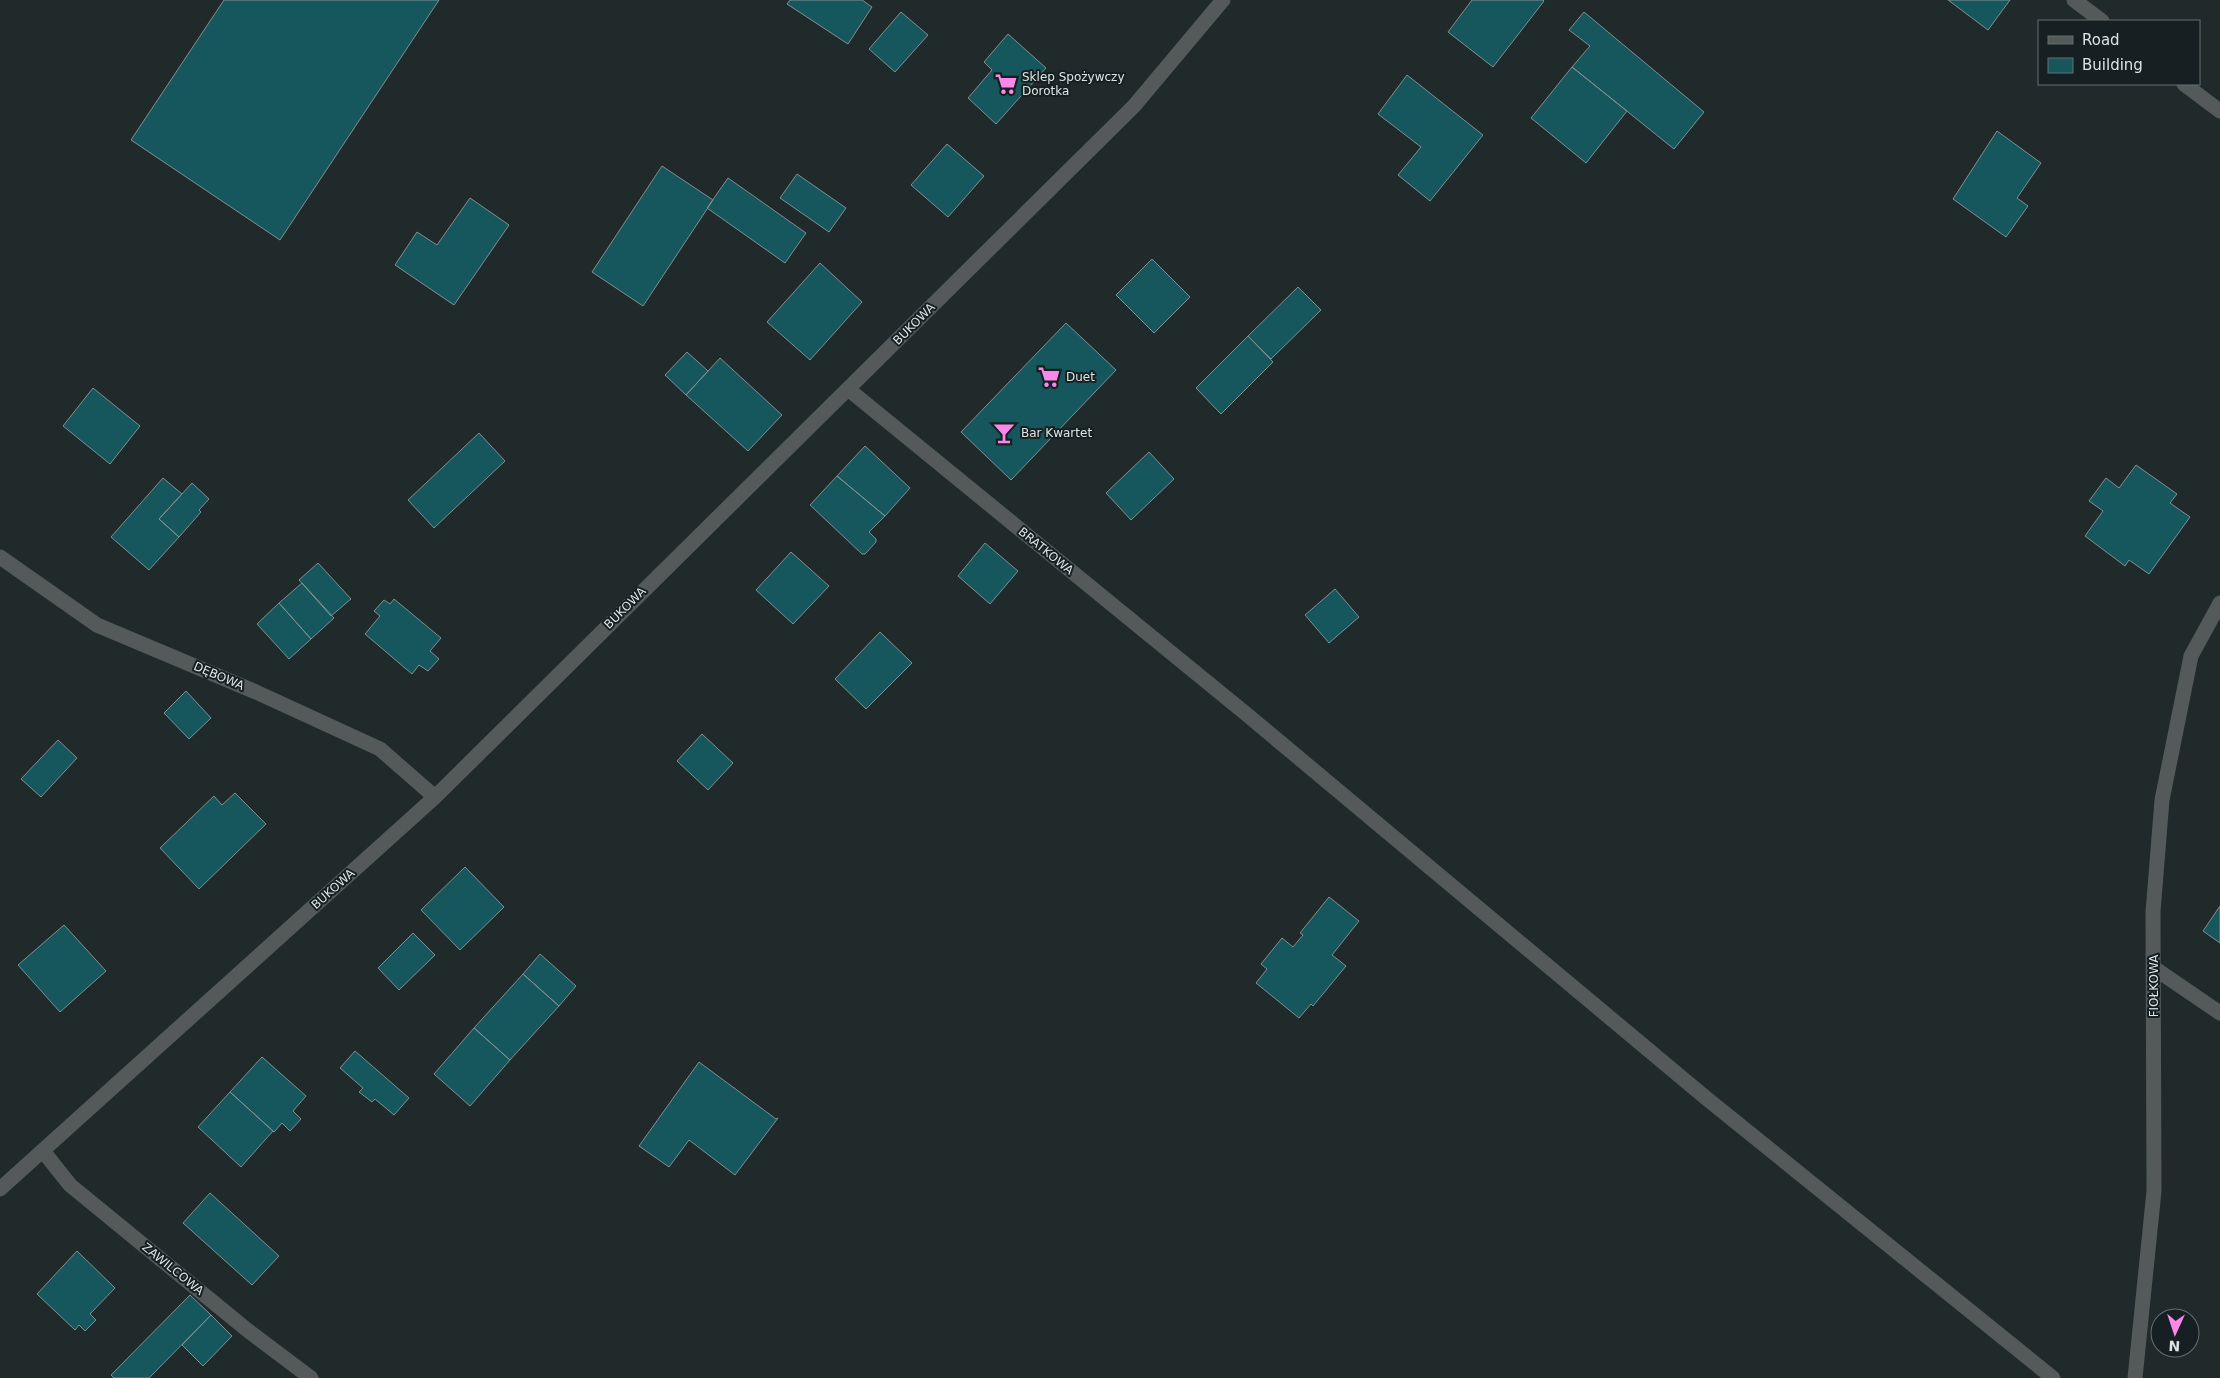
<svg xmlns="http://www.w3.org/2000/svg" width="2220" height="1378" font-family="'DejaVu Sans',sans-serif">
<rect width="100%" height="100%" fill="#202a2b"/>
<!-- building -->
<path fill="#16575e" stroke="#828f90" d="M224,0H439L280,240L131,140Z
M790,0H862L872,7L848,44L787,4Z
M1472,0H1543L1544,1L1493,67L1448,32Z
M1948,0H2010L1988,30Z
M901,12L928,35L895,72L869,49Z
M1584,12L1704,112L1674,149L1572,67L1590,46L1569,30Z
M1008,34L1046,68L996,124L968,98L992,70L984,62Z
M1572,67L1627,111L1586,163L1531,118Z
M1407,75L1483,135L1430,201L1398,175L1421,147L1378,114Z
M1997,131L2041,163L2017,198L2028,206L2006,237L1953,199Z
M947,144L984,176L948,217L911,185Z
M662,166L713,200L643,306L592,272Z
M797,174L846,208L829,232L780,198Z
M728,178L806,233L785,263L707,208Z
M470,198L509,225L454,305L395,265L417,232L437,245Z
M1152,259L1190,297L1154,333L1116,295Z
M820,263L862,302L810,360L767,322Z
M1298,287L1321,310L1271,359L1248,336Z
M1066,323L1116,370L1011,480L961,432Z
M1248,336L1273,362L1221,414L1196,388Z
M687,352L708,371L686,395L665,375Z
M720,358L782,415L748,451L686,395Z
M93,388L140,426L110,464L63,426Z
M479,433L505,461L434,528L408,500Z
M865,446L910,488L885,516L837,476Z
M1149,452L1174,479L1131,520L1106,493Z
M2136,465L2177,494L2170,503L2190,517L2149,574L2129,560L2125,566L2085,536L2103,511L2089,501L2106,478L2119,488Z
M837,476L885,516L869,532L876,539V542L865,554H862L810,505Z
M163,478L182,494L159,519L179,537L149,570L111,537Z
M192,483L209,499L199,510L201,512L179,537L159,519Z
M985,543L1018,571L990,604L958,576Z
M791,552L829,586L793,624L756,590Z
M318,563L351,599L331,616L299,580Z
M302,583L334,618L311,639L279,603Z
M1335,589L1359,617L1329,643L1305,615Z
M394,599L441,638L430,651L439,659L428,671L419,665L412,674L365,634L380,616L374,611L384,600L390,604Z
M279,603L311,639L289,659L257,624Z
M880,632L912,663L866,709L835,679Z
M186,691L211,718L189,739L164,713Z
M702,734L733,763L708,790L677,761Z
M58,740L77,758L41,797L21,779Z
M235,793L266,824L199,889L160,848L214,796L222,805Z
M465,867L504,907L460,950L421,910Z
M1329,897L1359,921L1332,955L1346,966L1313,1006L1311,1004L1299,1018L1256,983L1267,969L1261,964L1282,938L1293,947L1303,935L1300,933Z
M2220,906V943L2203,931Z
M64,925L106,971L60,1012L18,965Z
M413,933L435,955L399,990L378,968Z
M540,954L576,986L559,1006L523,974Z
M523,974L559,1006L510,1060L474,1028Z
M474,1028L510,1060L470,1106L434,1074Z
M355,1051L409,1098L394,1115L375,1099L372,1102L359,1092L363,1088L340,1068Z
M262,1057L306,1096L293,1111L301,1119L290,1131L282,1123L274,1132L230,1092Z
M699,1062L776,1119L778,1118L735,1175L689,1140L669,1167L639,1146Z
M230,1092L273,1131L241,1167L198,1127Z
M210,1193L279,1256L252,1285L183,1223Z
M77,1251L115,1288L90,1314L96,1320L85,1331L79,1325L75,1330L37,1294Z
M190,1295L211,1315L149,1378H114L111,1375Z
M211,1315L232,1336L203,1366L182,1345Z"/>
<g fill="none" stroke-linecap="round" stroke-linejoin="round">
<!-- minor -->
<path stroke="#54595a" stroke-width="15" d="M2074,0L2102,21
M2184,84L2220,111
M848,389L1245,713L1706,1098L2053,1378
M0,557L97,625L256,692L380,749L435,797
M2154,968L2220,1013
M43,1151L70,1185L246,1329L311,1378
M0,1189L435,797L1134,106L1223,0
M2135,1378L2154,1191L2153,912L2162,800L2191,656L2220,603"/>
</g>
<!-- icons -->
<defs>
<g id="supermarket-bare" transform="scale(1.725)"><path d="M-6-5.5h2.5l.6 2H6L4.5 2H-2.5L-4.4-4H-6ZM-1.5 3.2a1.3 1.3 0 1 0 .1 0ZM3 3.2a1.3 1.3 0 1 0 .1 0Z" fill="#f988e9" stroke="#162022" stroke-width="2.5" paint-order="stroke"/></g>
<g id="bar-bare" transform="scale(1.725)"><path d="M-6-5H6L.8 .8V4.5H3.5V6h-7V4.5H-.8V.8Z" fill="#f988e9" stroke="#162022" stroke-width="2.5" paint-order="stroke"/></g>
</defs>
<g fill-rule="evenodd">
<use href="#supermarket-bare" x="1006" y="84"/>
<use href="#supermarket-bare" x="1049" y="377"/>
<use href="#bar-bare" x="1004" y="433"/>
</g>
<g text-anchor="middle" dominant-baseline="central" stroke-width="4" stroke-linejoin="round" paint-order="stroke">
<!-- poi labels -->
<g font-size="12" fill="#dce3e4" stroke="#162022" text-anchor="start">
<text x="1022" y="77">Sklep Spożywczy<tspan x="1022" dy="14">Dorotka</tspan></text>
<text x="1066" y="377">Duet</text>
<text x="1021" y="433">Bar Kwartet</text>
</g>
<!-- street labels -->
<g font-size="12" fill="#dce3e4" stroke="#162022">
<text transform="translate(914 324) rotate(-45)">BUKOWA</text>
<text transform="translate(1046 551) rotate(39)">BRATKOWA</text>
<text transform="translate(625 608) rotate(-45)">BUKOWA</text>
<text transform="translate(219 676) rotate(23)">DĘBOWA</text>
<text transform="translate(333 889) rotate(-42)">BUKOWA</text>
<text transform="translate(2154 986) rotate(-90)">FIOŁKOWA</text>
<text transform="translate(173 1269) rotate(39)">ZAWILCOWA</text>
</g>
</g>
<!-- legend -->
<rect x="2038" y="20" width="162" height="65" fill="#162022" stroke="#656e70"/>
<rect x="2048" y="36" width="25" height="8" fill="#54595a" stroke="#656e70"/>
<text x="2082" y="45" font-size="15" fill="#dce3e4">Road</text>
<rect x="2048" y="58" width="25" height="15" fill="#16575e" stroke="#656e70"/>
<text x="2082" y="70" font-size="15" fill="#dce3e4">Building</text>
<!-- north arrow -->
<g transform="translate(2175 1333) rotate(183)"><circle r="24" fill="#162022" stroke="#656e70"/>
<path d="M0-4L9 19L0 12L-9 19Z" fill="#f988e9"/>
<text y="-8" font-size="14" font-weight="bold" text-anchor="middle" fill="#dce3e4">N</text>
</g>
</svg>
